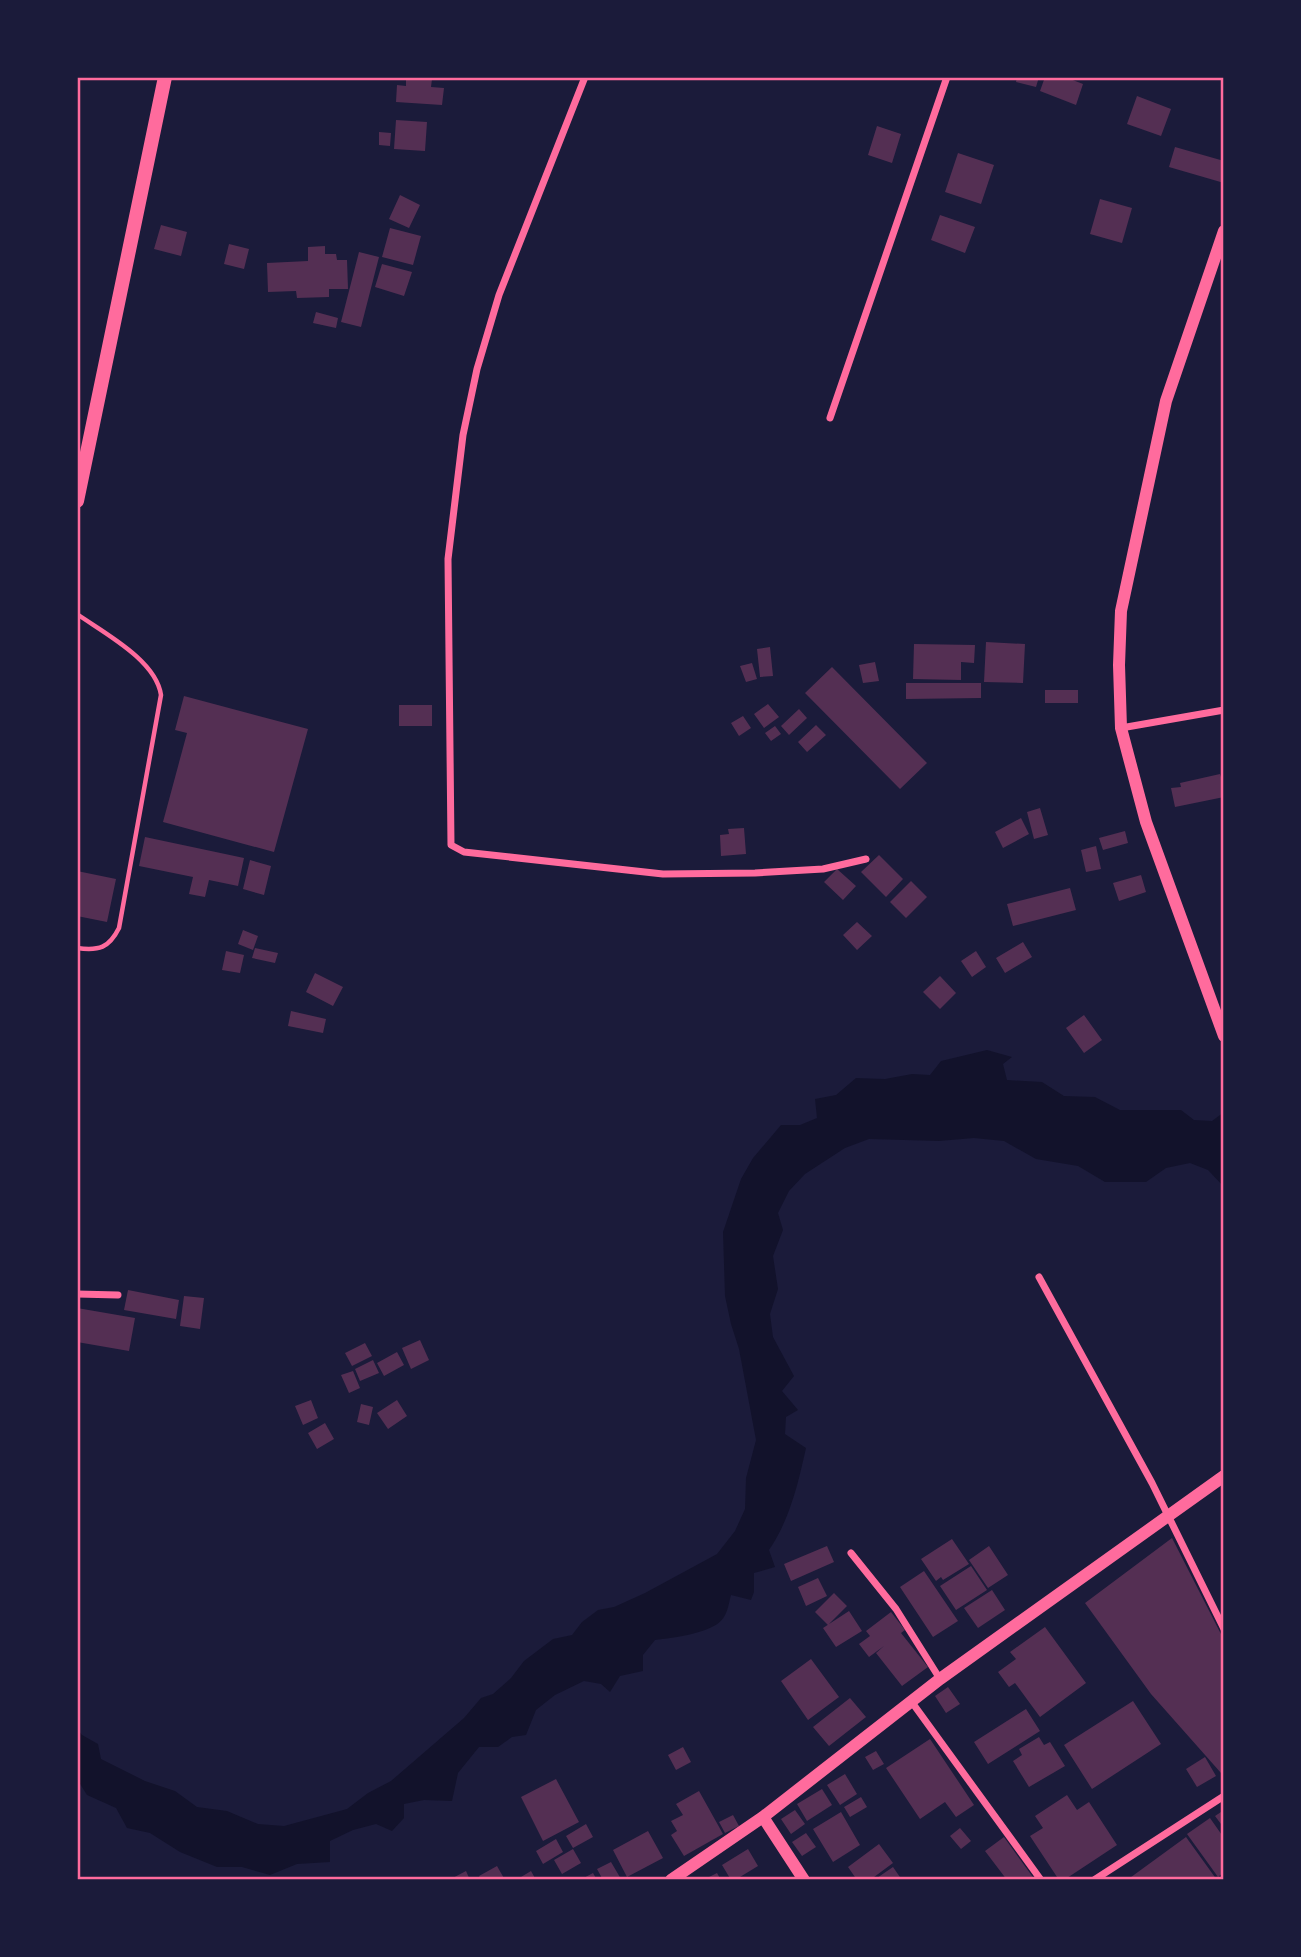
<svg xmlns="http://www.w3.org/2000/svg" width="1301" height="1957" font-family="'Archivo Narrow',sans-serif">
<rect width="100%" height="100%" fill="#1b1b3a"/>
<!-- water -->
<path fill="#12122b" d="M987,1050L1012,1057L1003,1064L1007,1080L1042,1082L1064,1096L1095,1097L1120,1110H1181L1194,1120L1212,1121L1224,1112V1187L1208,1170L1190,1163L1166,1168L1146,1182H1105L1078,1166L1036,1159L1004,1141L974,1138L939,1141L869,1139L845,1148L805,1174L789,1191L778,1213L783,1230L773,1256L778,1289L770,1314L773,1337L794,1376L782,1391L798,1410L786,1417L785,1434L806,1448C798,1484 790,1519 769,1550L775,1567L754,1573V1592L751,1600L731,1595C729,1602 728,1611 724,1617C715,1633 673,1638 655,1640L643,1655V1671L620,1676L610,1692L601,1684L584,1681L555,1695L536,1710L526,1735L512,1737L498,1747H479L458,1773L452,1801L424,1800L404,1804V1818L392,1831L376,1824L353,1830L330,1841V1862L297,1864L270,1875L242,1867H217L180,1852L150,1833L127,1828L116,1808L87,1795L77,1779V1729L82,1735L98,1744L101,1759L145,1781L175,1791L197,1807L227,1811L258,1824L284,1826L347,1809L368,1793L391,1781L464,1718L481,1698L493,1694L511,1678L524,1661L553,1639L572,1635L582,1622L598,1610L614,1607L645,1593L717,1554L735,1531L745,1509L746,1478L756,1440L739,1349L731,1324L725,1296L723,1232L741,1179L753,1158L781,1125H800L817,1118L815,1099L836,1095L856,1078L885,1079L912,1074L930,1075L941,1061Z"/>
<!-- building -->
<path fill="#542f53" d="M406,77L432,79L431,87L444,88L442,105L396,102L397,85L406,86Z
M1017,77H1039L1036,87L1016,82Z
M1045,77H1065L1083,84L1076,105L1040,91Z
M1137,96L1171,109L1161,136L1127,124Z
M396,120L427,122L425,151L394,149Z
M877,126L901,134L892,163L868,155Z
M379,132L391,133L390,146L379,145Z
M1175,147L1224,161V183L1169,167Z
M958,153L994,165L981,204L945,192Z
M400,195L420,205L409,228L389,219Z
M1100,199L1132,208L1122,243L1090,234Z
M940,215L975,227L965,253L931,240Z
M161,225L187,232L181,256L154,249Z
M390,228L421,236L413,265L382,257Z
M229,244L249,249L244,269L224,264Z
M325,246V254H336L337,260H347L348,289H329V297L297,298L296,291L268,292L267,263L308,261V247Z
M359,252L379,257L361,327L341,322Z
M382,264L412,272L404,296L375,287Z
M316,312L338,318L336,328L313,323Z
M986,642L1025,644L1023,683L984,682Z
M914,644L975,645L974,663L961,662V680L913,679Z
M770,647L773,676L760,677L757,649Z
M875,662L879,681L863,683L859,665Z
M752,663L757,679L746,682L740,666Z
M832,667L927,763L900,789L805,693Z
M906,683H981V698L906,699Z
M1045,690H1078V703H1045Z
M184,696L308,729L274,852L163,822L187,733L175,730Z
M768,704L779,717L764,728L754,714Z
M399,705H432V726H399Z
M799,709L807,718L789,735L781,726Z
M743,716L751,728L739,736L731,723Z
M816,725L826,735L807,752L798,742Z
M775,726L781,734L771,741L765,733Z
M1220,774L1222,780H1224V797L1175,807L1171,788L1181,787L1180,783Z
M1040,808L1048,835L1034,839L1027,812Z
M1021,818L1029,834L1003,848L995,832Z
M744,828L746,854L721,856L720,835L729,834L728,829Z
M1125,831L1128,843L1103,850L1099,838Z
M145,837L244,858L238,886L209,880L205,897L189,894L193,877L139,866Z
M1096,846L1101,869L1086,872L1081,850Z
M879,855L903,879L886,897L861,872Z
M250,860L271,866L264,895L243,889Z
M837,869L856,886L843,900L824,882Z
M77,871L116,879L107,922L77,916Z
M1141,875L1146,892L1119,901L1113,883Z
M911,881L927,897L906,918L890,902Z
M1070,888L1076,910L1013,926L1007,904Z
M857,922L872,936L857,950L843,935Z
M243,930L258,936L253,950L238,944Z
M1023,942L1032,957L1005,973L996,958Z
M255,948L278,953L275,963L252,958Z
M226,951L244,955L240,973L222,970Z
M976,951L986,967L972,977L961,961Z
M315,973L343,987L333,1006L306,992Z
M940,976L956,993L940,1009L923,992Z
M291,1011L326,1019L323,1033L288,1026Z
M1084,1015L1102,1040L1084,1053L1066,1028Z
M128,1290L179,1300L176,1319L124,1310Z
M184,1296L204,1298L200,1329L180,1326Z
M77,1308L135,1318L129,1351L77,1342Z
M420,1340L429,1360L411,1369L402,1348Z
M365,1343L372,1356L352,1366L345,1353Z
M397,1352L404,1365L384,1376L377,1363Z
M373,1360L379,1373L360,1381L355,1369Z
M353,1371L360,1388L349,1393L341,1375Z
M311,1400L318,1418L303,1425L295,1406Z
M397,1400L407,1416L388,1429L377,1413Z
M361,1404L373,1407L369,1425L357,1422Z
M325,1423L334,1439L317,1449L308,1433Z
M1172,1538L1224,1640V1771L1221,1773L1151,1694L1085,1603Z
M952,1539L969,1564L943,1580L941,1577L936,1581L921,1559Z
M827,1546L834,1562L791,1581L784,1564Z
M989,1546L1008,1575L988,1588L969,1560Z
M971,1566L987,1590L956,1610L940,1586Z
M924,1571L958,1621L933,1637L900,1587Z
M818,1578L827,1596L806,1606L798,1587Z
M992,1590L1005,1610L978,1628L964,1608Z
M834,1593L847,1606L828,1625L815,1612Z
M849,1611L862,1631L836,1647L823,1628Z
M891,1612L905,1630L901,1633L928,1667L902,1686L876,1653L884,1646L869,1657L859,1644L870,1636L866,1631Z
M1045,1627L1086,1683L1040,1717L1015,1683L1009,1687L998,1672L1016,1659L1010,1652Z
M811,1659L839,1697L808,1720L781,1681Z
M948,1687L960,1704L946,1713L935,1696Z
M850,1698L866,1717L829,1746L813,1727Z
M1133,1701L1161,1744L1092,1789L1064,1745Z
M1026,1709L1040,1731L988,1764L974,1742Z
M1039,1737L1044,1745L1050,1742L1065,1766L1029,1787L1013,1761L1022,1755L1019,1749Z
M930,1739L974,1805L956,1817L945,1802L920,1819L886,1768Z
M683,1747L691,1762L676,1770L668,1755Z
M876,1751L884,1764L873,1770L865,1757Z
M1205,1757L1216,1776L1197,1787L1186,1769Z
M845,1774L857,1794L840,1805L827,1785Z
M556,1779L579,1822L543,1841L521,1797Z
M822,1789L832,1805L807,1821L797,1804Z
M699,1791L723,1834L684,1856L671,1835L677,1831L671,1821L683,1815L676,1804Z
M1067,1795L1077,1810L1089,1802L1117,1845L1064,1880H1059L1030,1836L1043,1828L1035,1816Z
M861,1797L867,1807L850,1817L844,1807Z
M795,1810L805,1824L791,1834L781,1819Z
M1224,1810V1828L1215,1816Z
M841,1812L860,1845L833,1862L813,1829Z
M733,1815L739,1826L725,1833L719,1822Z
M1210,1818L1224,1838V1872L1218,1877L1187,1834Z
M586,1824L593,1837L573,1848L566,1836Z
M960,1828L971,1841L961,1849L950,1836Z
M648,1831L663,1858L627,1877L613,1850Z
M806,1833L816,1847L802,1856L792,1842Z
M1004,1837L1035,1880H1007L985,1851Z
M1186,1837L1217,1880H1127Z
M556,1839L563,1852L543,1864L536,1851Z
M879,1844L893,1863L870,1880H857L848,1867Z
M573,1849L581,1863L562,1874L554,1860Z
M748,1849L758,1866L735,1880H731L722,1865Z
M611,1862L621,1879L603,1880L597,1869Z
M497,1866L505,1880H481L479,1876Z
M893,1867L902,1880H874Z
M466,1871L470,1880H449Z
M531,1871L536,1880H516Z
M593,1873L597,1880H580Z
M717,1873L721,1880H703Z"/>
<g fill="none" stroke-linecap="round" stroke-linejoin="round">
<!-- service -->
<path stroke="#ff6b9d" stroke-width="4.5" d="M77,614C104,633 156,660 161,695L119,928C109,948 99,951 77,948"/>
<!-- minor -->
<path stroke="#ff6b9d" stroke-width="7" d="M585,77L499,295L477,369L463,435L448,559L451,845L464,852L663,874L755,873L823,869L866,859
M830,418L947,77
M1121,728L1224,710
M1039,1277L1152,1483L1224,1629
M77,1294L118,1295
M851,1553L896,1609L940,1679
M911,1701L1041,1880
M1094,1880L1224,1796"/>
<!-- tertiary -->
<path stroke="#ff6b9d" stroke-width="12" d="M1224,231L1166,401L1121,611L1119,665L1121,728L1146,822L1224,1036
M763,1817L804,1880
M671,1880L763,1817L940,1679L1224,1476"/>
<!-- secondary -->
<path stroke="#ff6b9d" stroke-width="14" d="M77,501L165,77"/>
</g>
<!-- border -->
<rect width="1301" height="1957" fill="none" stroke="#1b1b3a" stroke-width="158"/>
<rect x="79" y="79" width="1143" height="1799" fill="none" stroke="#ff6b9d" stroke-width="2.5"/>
</svg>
